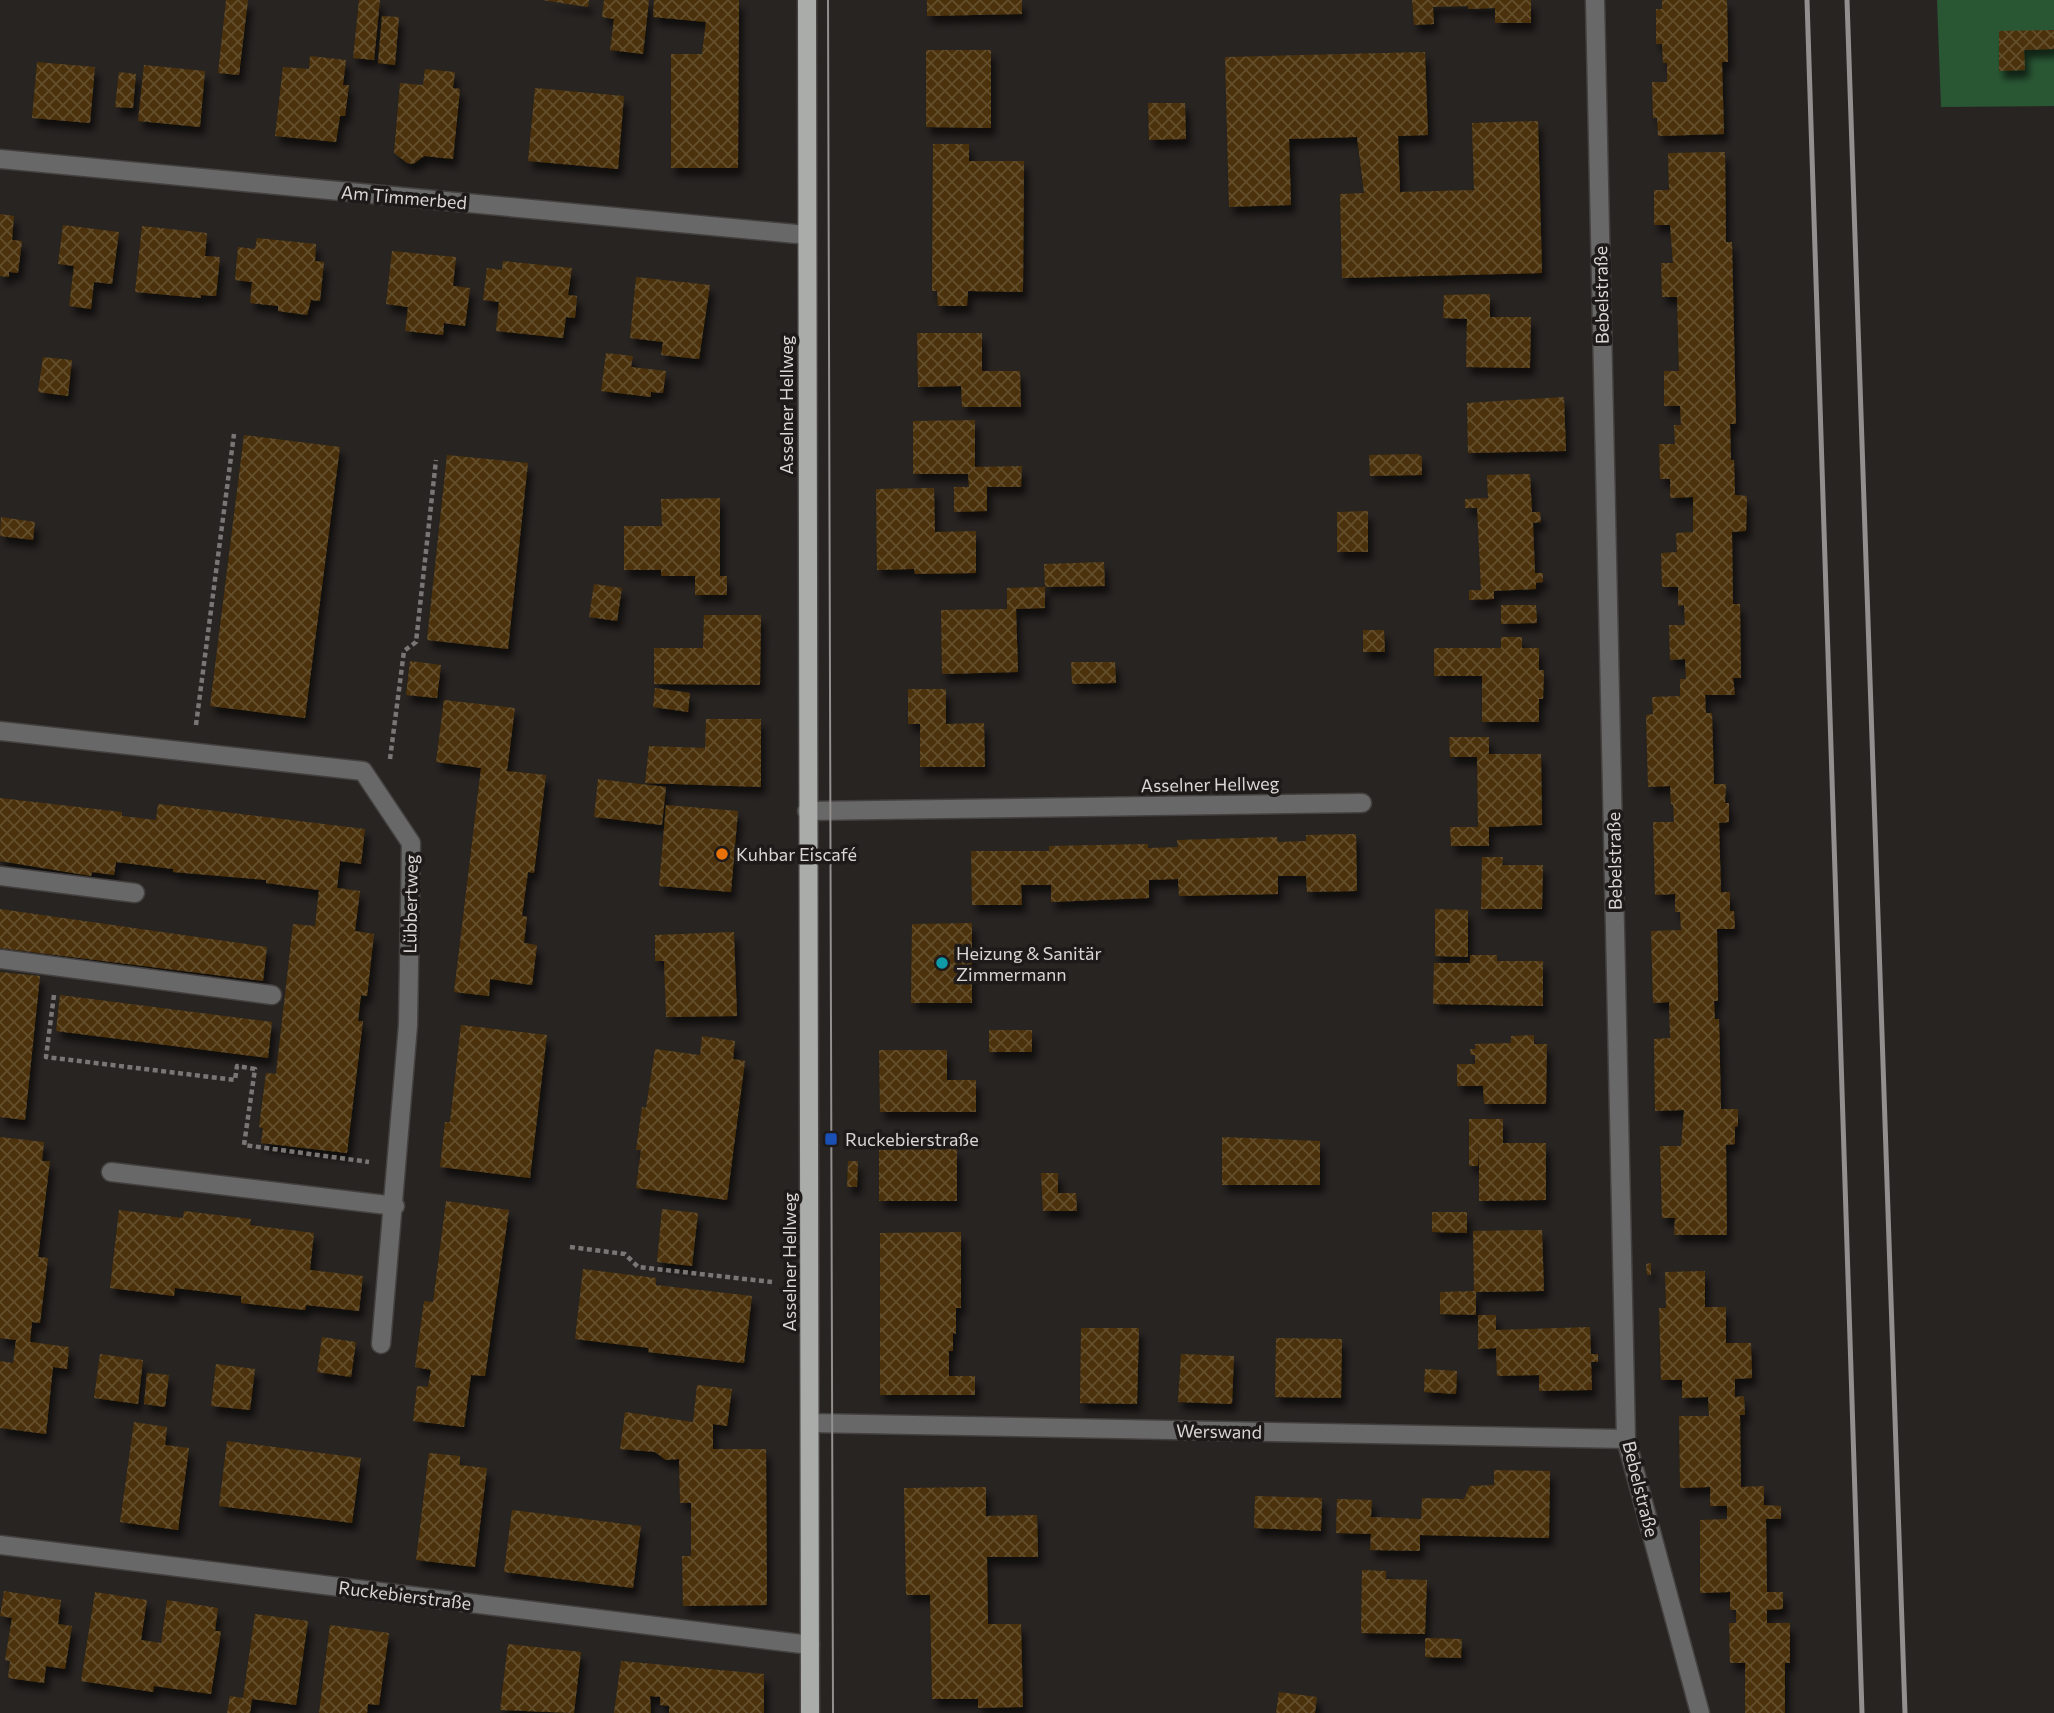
<svg xmlns="http://www.w3.org/2000/svg" width="2054" height="1713" font-family="Commissioner,sans-serif">
<defs>
<pattern id="building-cross-hatch" width="8" height="8" patternUnits="userSpaceOnUse" patternTransform="scale(1.75)"><rect width="8" height="8" fill="#4b320a"/><path d="M0 0l8 8M0 8l8-8" fill="none" stroke="#644f2d"/></pattern>
<filter id="shadow"><feDropShadow dx="4.5" dy="8" stdDeviation="3.5" flood-color="#0009"/></filter>
</defs>
<rect width="100%" height="100%" fill="#282422"/>
<!-- green -->
<path fill="#295734" d="M1937,0H2054V106L1941,107Z"/>
<!-- building -->
<path fill="url(#building-cross-hatch)" filter="url(#shadow)" d="M226,0H248L239,75L218,73Z
M359,0H380L374,60L353,58Z
M542,0H589L588,7Z
M604,0H649L643,54L610,50L614,19L602,17Z
M654,0H739L738,168H671V54H702L706,22L653,17Z
M927,0H1022V14L927,16Z
M1412,0H1531V23H1495V8L1468,9V6L1433,7L1434,24L1414,25Z
M1662,0H1727L1728,62H1722L1724,134L1658,136L1657,118H1653L1652,82H1667V63H1663L1662,44H1656V9H1662Z
M382,16L399,17L395,65L378,63Z
M2054,30V49L2024,50L2025,70L1999,71V31Z
M926,50H991V128L926,127Z
M1425,52L1428,135L1398,136L1400,192L1474,190L1472,123L1538,121L1542,273L1342,278L1340,194L1364,193L1357,137L1289,139L1291,205L1229,207L1225,57Z
M310,56L346,60L343,85H349L345,116H340L336,142L275,136L283,67L309,69Z
M37,62L95,67L90,123L32,118Z
M144,65L205,71L200,127L138,121Z
M425,69L455,72L453,88L460,89L453,159L424,156L413,164L407,163L394,153L400,83L423,85Z
M119,72L136,74L133,108L115,107Z
M535,88L624,96L618,169L528,161Z
M1148,103H1185L1186,139L1149,140Z
M933,144H969V161H1024L1023,292L968,291L967,306H938L937,291H932Z
M1725,152L1726,242H1732L1736,424H1730L1731,460H1734L1735,495L1747,496L1746,531L1732,532L1733,604H1740L1741,678H1733L1735,695H1705L1706,713H1712L1714,784H1726L1725,803H1729V822L1719,823L1721,892H1730V911H1734L1735,929H1717L1718,1001H1714L1715,1019H1719L1721,1109H1738V1126L1735,1127V1144L1726,1145L1727,1235H1674L1675,1218H1662L1660,1146H1681L1684,1110L1655,1111L1654,1039L1670,1038L1669,1002L1653,1003L1651,931L1681,930L1680,912H1675V894L1655,895L1653,822H1674L1673,805L1671,804L1670,786L1648,787L1646,715L1653,714L1652,697L1680,696V679H1686L1685,659L1670,660L1669,625H1685L1684,605L1678,606V587H1662L1661,553L1677,552L1676,533L1693,532V497L1670,498V479H1660L1659,444H1675L1674,425H1681L1680,406H1664V371H1679L1677,297H1662L1661,263H1673L1670,225H1654V190H1669L1668,153Z
M0,214L14,216L12,240L22,241L18,273L9,272V277L0,276Z
M63,225L119,232L112,284L94,282L91,309L69,306L74,266L58,264Z
M142,226L207,233L205,256L220,257L216,296L201,295V298L135,292Z
M257,238L316,244L315,261L324,262L320,301L311,300L307,315L278,311V306L250,303L252,282L235,280L238,247L255,249Z
M392,251L456,257L453,286L470,288L465,326L444,323L443,335L405,331L408,307L386,304Z
M503,261L572,268L568,295L577,296L575,318L566,317L563,338L496,331L499,302L483,300L487,268L502,270Z
M636,277L710,285L699,359L661,355L663,342L630,338Z
M1490,294V317H1531L1530,368L1466,367L1467,319L1443,318L1444,295Z
M917,333H982V371H1020L1021,407H962L961,386L918,387Z
M606,353L633,356L631,367L666,371L663,393L651,392V397L601,391Z
M43,357L72,360L68,396L38,392Z
M1564,397L1566,451L1468,453L1467,403Z
M975,420V467L1022,466L1021,487H987V511L954,512V487H969L968,474H913V421Z
M244,435L340,447L305,718L210,706Z
M1418,454L1422,457V475L1370,476L1369,455Z
M447,455L528,463L508,649L427,640Z
M1530,474L1532,512H1540L1541,522L1533,523L1535,573H1543V582L1536,583V589L1494,591V599L1469,600V590H1481L1477,508H1465V499L1488,498L1487,475Z
M934,488L935,532L976,531V573L915,574L914,569L877,570L876,489Z
M720,498V576H727V595H695V576H661V570H624V526H662L661,499Z
M1368,511V552H1337V512Z
M1,517L35,522L33,540L0,536Z
M1104,562L1105,586L1045,587L1044,564Z
M594,584L622,588L617,621L589,617Z
M1045,587V608L1016,609L1018,672L942,674L941,610L1007,609V588Z
M1501,605H1536L1537,623L1501,624Z
M704,615H761L760,685L654,684V648H703Z
M1363,630H1384L1385,652H1363Z
M1501,637H1522V648H1539V670H1544L1543,699H1539V722H1482V676H1434V648H1501Z
M410,661L441,665L437,698L406,695Z
M1071,662H1115L1116,683L1072,684Z
M655,688L690,693L688,712L653,707Z
M908,689H946V724L984,723L985,767H920V724H908Z
M444,700L515,708L507,771L546,775L534,873L528,872L522,916L527,917L524,943L537,945L532,985L490,979L489,996L454,992L481,768L436,762Z
M706,719H761V787L645,783L649,746L705,748Z
M1449,737H1489V754H1541L1542,825L1489,827V846H1451L1450,827H1478L1477,757H1450Z
M598,779L666,787L662,825L594,817Z
M0,798L122,812V816L156,820L158,804L365,829L361,864L340,861L337,888L360,891L355,931L374,934L367,996L361,995L358,1021H363L347,1153L261,1143L263,1128L259,1127L266,1073L276,1074L293,924L315,926L319,890L266,883V880L173,872V869L116,862L114,875L92,872L91,876L0,861Z
M666,805L738,811L731,892L659,886Z
M1356,834L1357,891L1307,892L1306,876H1278V894L1179,896L1178,879L1149,880V898L1051,902V885H1021L1022,905H972L971,851H1049V846L1148,844V848L1178,847L1177,840L1277,837L1278,842L1306,841V835Z
M1482,857H1503L1502,865H1543L1542,909H1481Z
M0,909L267,947L263,981L0,948Z
M1435,909L1468,910V957L1435,956Z
M972,923V1003H911L912,924Z
M734,932L737,1016L666,1017L664,961H655V935Z
M1470,955H1497V961H1543V1006L1433,1004L1434,963H1470Z
M0,972L40,976L25,1120L0,1117Z
M60,995L272,1022L268,1058L56,1031Z
M461,1025L547,1035L530,1178L440,1167L445,1122H450Z
M989,1030H1032V1052H989Z
M1534,1035V1044H1547L1546,1104H1484L1483,1086H1457V1064H1475V1055H1471L1470,1049H1476L1475,1044L1511,1043V1036Z
M702,1036L735,1041L733,1059L745,1061L727,1200L636,1188L641,1150H636L642,1107L646,1108L655,1049L700,1055Z
M879,1050H947V1080H976V1112H880Z
M1469,1119H1503V1143H1546V1200L1479,1201V1143L1478,1166H1469Z
M0,1137L44,1142L42,1161H50L38,1257L48,1258L40,1323L32,1322L30,1342L69,1347L67,1369L53,1367L46,1434L0,1428V1361L13,1363L16,1340L0,1338Z
M1222,1137L1320,1141V1185H1222Z
M957,1149V1201H879V1150Z
M848,1161H858L857,1187H847Z
M1041,1173H1058V1193H1076L1077,1211H1043Z
M446,1201L509,1210L485,1376L471,1375L464,1427L413,1421L417,1386L428,1387L431,1370L415,1367L424,1301L433,1302Z
M662,1209L698,1213L692,1266L657,1262Z
M119,1210L183,1218L184,1211L251,1219L250,1225L314,1233L310,1270L363,1276L359,1311L306,1305L305,1310L241,1303V1296L175,1288L174,1296L110,1288Z
M1432,1212H1467V1233L1432,1232Z
M1542,1230L1544,1291L1476,1292V1315L1440,1314V1292L1474,1291L1473,1231Z
M961,1232V1308H956V1334L953,1333V1351H949V1376H975V1395H880V1233Z
M1651,1263V1275H1647L1646,1264Z
M583,1269L656,1278V1285L752,1296L744,1363L648,1352L649,1348L575,1339Z
M1705,1271V1307H1726V1343H1751L1752,1378L1735,1379V1397L1744,1396L1745,1415H1740L1741,1487L1764,1486V1505L1781,1506V1519H1766L1767,1592H1783V1609L1767,1610V1623H1790V1663H1785V1713H1745V1663H1730L1729,1623H1736V1610H1730V1592L1700,1593V1520L1727,1519V1506H1710V1487L1680,1488L1679,1416H1709L1708,1397L1682,1398V1380H1661L1659,1308H1666L1665,1272Z
M1478,1315H1496V1330L1590,1327L1591,1354H1598V1362H1591L1592,1390L1539,1391V1375L1497,1376L1496,1348L1478,1349Z
M1081,1328H1139L1137,1404L1080,1403Z
M322,1337L356,1342L351,1377L317,1372Z
M1276,1338L1342,1339L1341,1398L1275,1397Z
M100,1354L143,1360L138,1404L94,1398Z
M1181,1354L1234,1356L1232,1404L1178,1402Z
M216,1364L255,1369L250,1410L211,1406Z
M1425,1369L1457,1371L1456,1394L1424,1392Z
M147,1373L169,1375L165,1407L144,1404Z
M697,1385L732,1389L727,1426L713,1424V1449H766L767,1605L683,1606L682,1556H691V1503H680L679,1459L666,1460L655,1452L620,1449L625,1412L693,1422Z
M134,1422L167,1427L165,1445L189,1448L178,1530L120,1522Z
M227,1441L361,1458L352,1523L219,1506Z
M429,1453L460,1456V1465L487,1468L475,1567L416,1560Z
M1494,1470L1550,1471L1549,1538L1420,1535V1551L1370,1550L1371,1534L1336,1533L1337,1499L1372,1500L1371,1517L1421,1519L1422,1498L1464,1499L1470,1486L1494,1485Z
M986,1487V1516L1037,1515L1038,1557H987L988,1624H1021L1023,1707L978,1708V1699H932L930,1595H906L904,1488Z
M1255,1496L1322,1498L1321,1531L1254,1528Z
M512,1510L641,1526L633,1588L504,1572Z
M1362,1570L1386,1571V1579L1427,1580L1425,1634L1361,1633Z
M4,1591L61,1600L58,1624L72,1626L65,1669L46,1666L44,1683L8,1678L10,1661L5,1660L12,1618L0,1616Z
M95,1592L147,1600L141,1640L161,1643L167,1600L218,1608L215,1631H221L211,1694L154,1686L153,1692L81,1681Z
M255,1614L308,1621L296,1705L252,1699L250,1713H227L230,1696L243,1698Z
M330,1625L389,1633L379,1705L368,1704L367,1713H319Z
M1425,1638L1462,1639L1461,1658L1425,1657Z
M508,1644L581,1652L574,1713L500,1710Z
M621,1661L764,1674V1713H669V1706L660,1705V1697L650,1696L651,1713H614Z
M1279,1692L1317,1697L1315,1713H1276Z"/>
<g fill="none" stroke-linecap="round" stroke-linejoin="round">
<!-- minor casing -->
<g stroke="#44403f" stroke-width="21">
<path id="minor" d="M1595,0L1626,1439L1700,1713
M0,159L807,235
M0,731L363,771L411,843L408,1025L381,1344
M807,811L1362,803
M0,876L135,893
M0,959L272,995
M111,1172L395,1206
M811,1423L1626,1439
M0,1545L810,1645"/>
</g>
<!-- major casing -->
<g stroke="#44403f" stroke-width="21">
<path id="major" d="M807,0L810,1713"/>
</g>
<!-- path -->
<path stroke="#7a7675" stroke-width="4.5" stroke-dasharray="5 3.5" stroke-linecap="butt" d="M196,725L234,434
M390,759L404,651L416,642L436,460
M54,995L46,1057L235,1080L237,1066L255,1069L244,1145L369,1162
M570,1247L625,1254L638,1267L772,1282"/>
<!-- minor -->
<use href="#minor" stroke="#676867" stroke-width="18"/>
<!-- major -->
<use href="#major" stroke="#a9aca9" stroke-width="18"/>
<!-- tram -->
<path stroke="#938f8e" stroke-width="2" d="M828,0L833,1713"/>
<!-- rail -->
<path stroke="#938f8e" stroke-width="5" d="M1807,0L1862,1713
M1847,0L1905,1713"/>
</g>
<!-- markers -->
<circle fill="#e8710a" stroke="#1e1a19" stroke-width="2.5" cx="722" cy="854" r="7"/>
<circle fill="#0f9aa8" stroke="#1e1a19" stroke-width="2.5" cx="942" cy="963" r="7"/>
<rect fill="#1a4fb4" stroke="#1e1a19" stroke-width="2.5" x="824" y="1132" width="14" height="14" rx="3.5"/>
<g text-anchor="middle" dominant-baseline="central" stroke-width="7" stroke-linejoin="round" paint-order="stroke">
<!-- street labels -->
<g font-size="18" fill="#d9d6d5" stroke="#1e1a19">
<text transform="translate(404 197) rotate(5)">Am Timmerbed</text>
<text transform="translate(1601 295) rotate(-91)">Bebelstraße</text>
<text transform="translate(786 405) rotate(-90)">Asselner Hellweg</text>
<text transform="translate(1210 784) rotate(-1)">Asselner Hellweg</text>
<text transform="translate(1614 861) rotate(-91)">Bebelstraße</text>
<text transform="translate(410 904) rotate(-89)">Lübbertweg</text>
<text transform="translate(789 1262) rotate(-90)">Asselner Hellweg</text>
<text transform="translate(1219 1431) rotate(1)">Werswand</text>
<text transform="translate(1641 1489) rotate(76)">Bebelstraße</text>
<text transform="translate(405 1595) rotate(7)">Ruckebierstraße</text>
</g>
<!-- poi labels -->
<g font-size="18" fill="#d9d6d5" stroke="#1e1a19" text-anchor="start">
<text x="736" y="854">Kuhbar Eiscafé</text>
<text x="956" y="953">Heizung &amp; Sanitär<tspan x="956" dy="21">Zimmermann</tspan></text>
<text x="845" y="1139">Ruckebierstraße</text>
</g>
</g>
</svg>
